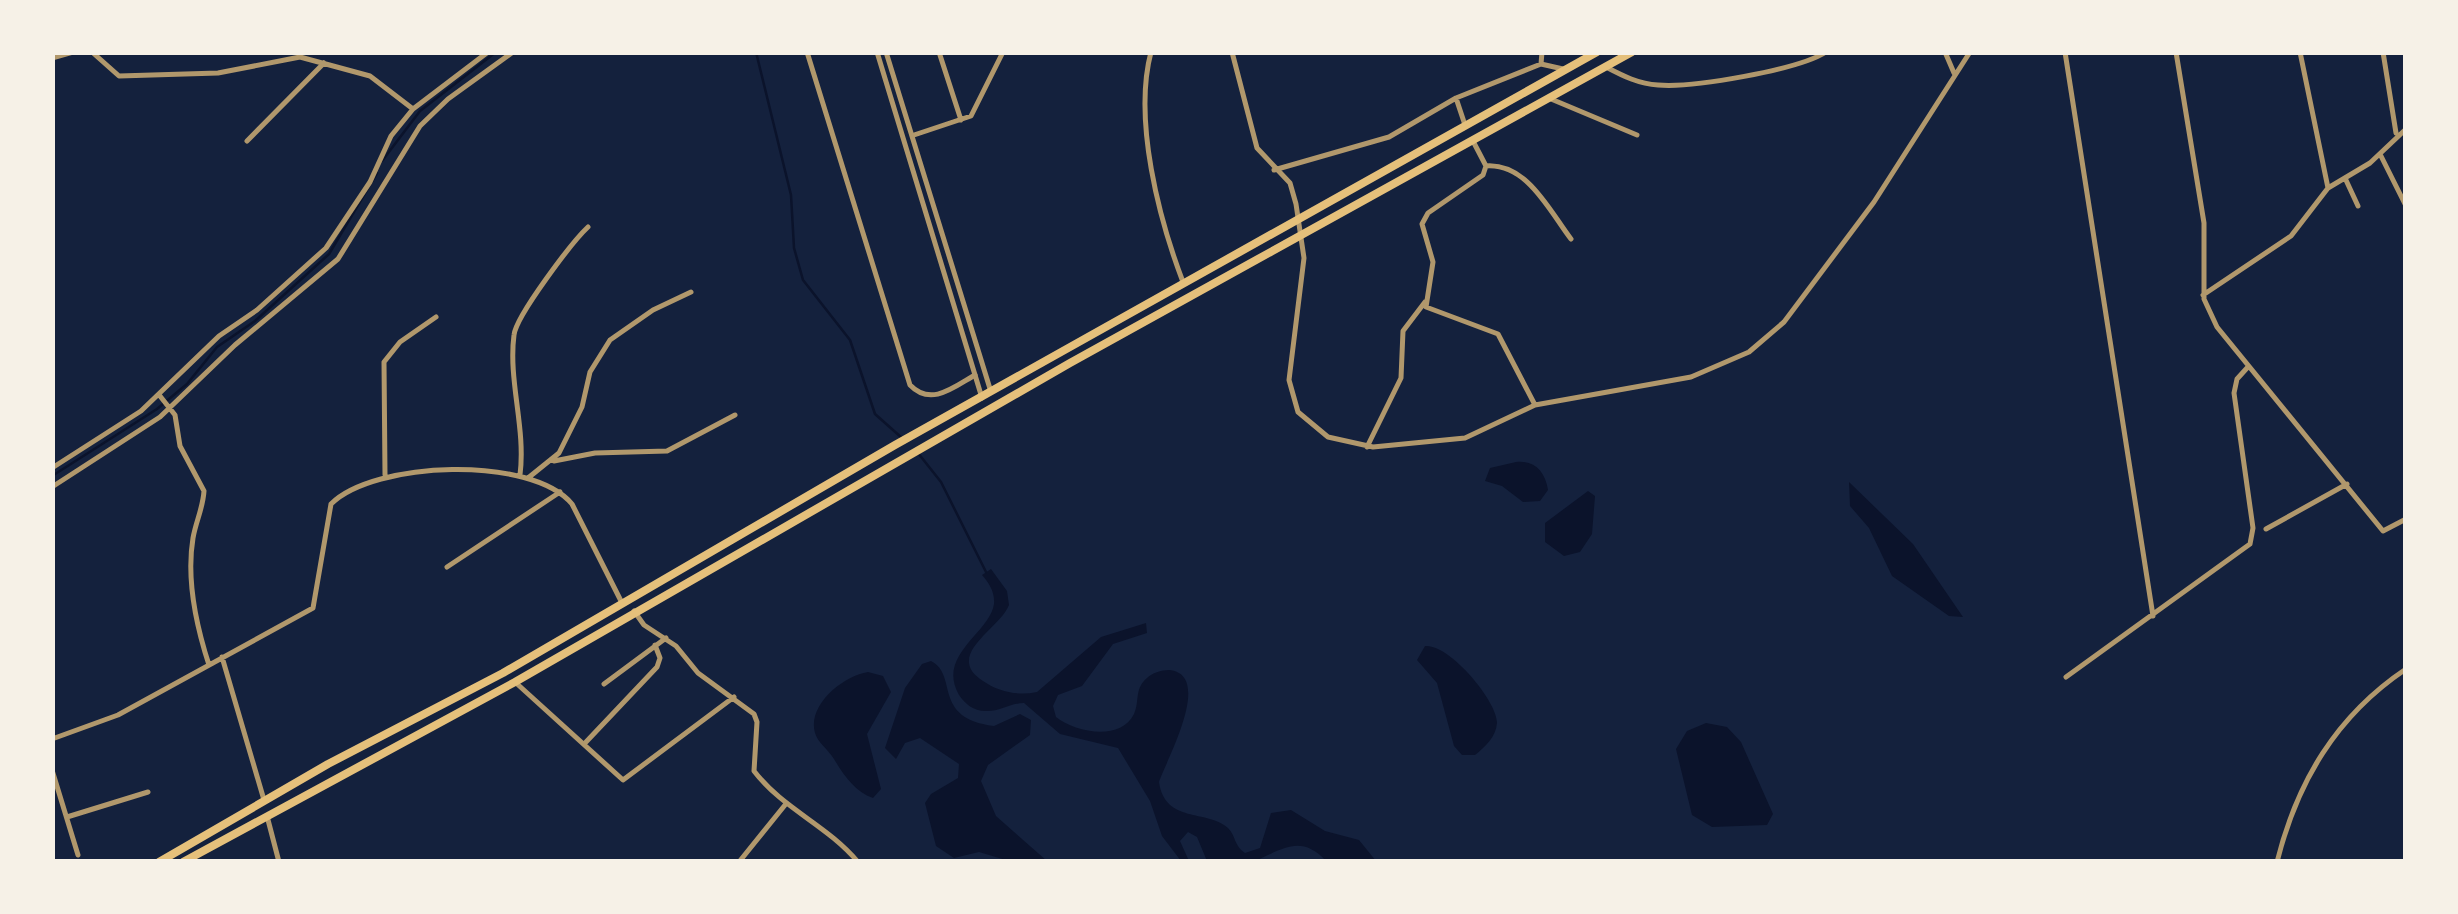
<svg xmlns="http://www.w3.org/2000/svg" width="2458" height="914" font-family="Barlow,sans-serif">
<rect width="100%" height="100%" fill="#14213d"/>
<!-- water -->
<path fill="#0b132b" d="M1516,462C1534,460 1545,471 1548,490L1540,501L1523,502L1502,486L1485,481L1490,468Z
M1849,482L1913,544L1963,617L1949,616L1892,576L1869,528L1850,506Z
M1588,491L1595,496L1592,534L1580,552L1564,556L1545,542V523Z
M991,569L1007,591L1009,605C1000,629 943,655 983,681C999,692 1018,696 1037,692L1101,637L1146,623L1147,633L1113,644L1082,686L1058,695L1053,706L1056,717C1075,732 1120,742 1134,714C1140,701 1134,689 1147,678C1152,673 1161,670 1169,670C1215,674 1165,763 1159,782C1165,824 1207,809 1228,828C1236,836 1234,846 1245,853L1260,848L1271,813L1291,810L1325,831L1359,840L1376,861H1326C1301,834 1283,849 1255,861C1243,865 1221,862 1207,861L1197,837L1188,832L1180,841L1189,861H1181L1162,836L1150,801L1118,748L1060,734L1024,703C1010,703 999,712 985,711C974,711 965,704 959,695C936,655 990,633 994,604C995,592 989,583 982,575Z
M1425,646C1449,643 1498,702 1497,723C1496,737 1485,747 1475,755H1462L1454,746L1437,683L1417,660Z
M931,661C959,675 931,718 994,726L1020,714L1031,720L1030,735L988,765L981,781L996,816L1047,861H1009L979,852L954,858L936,846L925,803L931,794L958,778L959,764L920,738L905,743L896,759L885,748L905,688L922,664Z
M868,672L883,676L891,692L867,734L881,789L873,798C855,792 843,774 834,759C828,749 818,743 815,733C807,705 843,676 868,672Z
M1706,723L1727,727L1741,742L1773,814L1767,825L1712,827L1692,815L1676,749L1687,731Z"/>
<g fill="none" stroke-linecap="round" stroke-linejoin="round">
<!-- stream -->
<path stroke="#0b132b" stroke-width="2.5" d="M756,52L791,195L794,248L803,280L850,340L875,414L902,438
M382,161L420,111L496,52
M918,453L941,482L986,572
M52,476L157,409L187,384L217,347L255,321L329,254L377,173"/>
<!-- minor -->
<path stroke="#b1986c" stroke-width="5" d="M807,52L910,385C931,407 954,387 975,375
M939,52L961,120
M1151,52C1133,120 1159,219 1183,282
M1232,52L1257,148L1290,183L1296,204L1304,258L1289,380L1298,412L1328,437L1373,447L1465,438L1535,405L1691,377L1749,352L1784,322L1874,202L1970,52
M1945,52L1954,73
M2065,52L2153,616
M2176,52L2204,223V299L2217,327L2383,531L2406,519
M2300,52L2328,188
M2383,52L2396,133
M52,58L73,52
M1541,64L1563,69
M1606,67C1623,76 1639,84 1658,85C1692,88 1798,70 1826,52
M1456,98L1465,125
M1551,99L1637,135
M413,109L488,52
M914,135L971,116L1003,52
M247,141L324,63
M1474,143L1486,166L1483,175L1428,213L1422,224L1433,262L1426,307L1498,334L1535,405
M2380,154L2406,206
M1486,166C1527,163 1549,210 1571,239
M1274,170L1389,137L1456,98L1541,64L1542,52
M2345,178L2358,206
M2203,295L2291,236L2328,188L2370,163L2406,129
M160,396L175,415L180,446L204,491C203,508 196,521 193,538C186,580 196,625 209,665
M1367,447L1401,378L1403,331L1425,302
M554,461L595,453L667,451L735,415
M52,468L141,411L219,336L257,310L326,248L370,182L391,136L413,109L370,76L300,57L218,73L119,76L92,52
M385,475L384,362L400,342L436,317
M520,475C526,428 508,381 514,335C516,316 572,242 588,227
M528,478L559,453L582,407L590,372L610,340L653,310L691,292
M52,487L160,417L235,345L338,259L420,126L448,99L513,52
M2266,529L2347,484
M447,567L560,492
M634,611L644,625L676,646L698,673L754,714L757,722L754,771C783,809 827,825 858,862
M222,657L264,800
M2066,677L2250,544L2253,528L2234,393L2237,379L2247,368
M515,682L623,780L734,697
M604,684L666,638
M52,739L118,715L313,608L331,504C374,461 531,455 572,504L621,601
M586,742L657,667L660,658L655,645
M52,770L78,855
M267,816L279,862
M67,817L148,792
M739,862L785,805"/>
<!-- tertiary -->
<path stroke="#b1986c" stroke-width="5" d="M877,52L982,398
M886,52L991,392
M2277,862C2297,782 2336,716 2406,669"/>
<!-- primary -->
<path stroke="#e5c07b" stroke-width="8" d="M159,862L328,764L503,673L895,445L1597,52
M183,862L515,682L1070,363L1632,52"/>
</g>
<!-- border -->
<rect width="2458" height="914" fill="none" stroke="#f6f1e7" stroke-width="110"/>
</svg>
